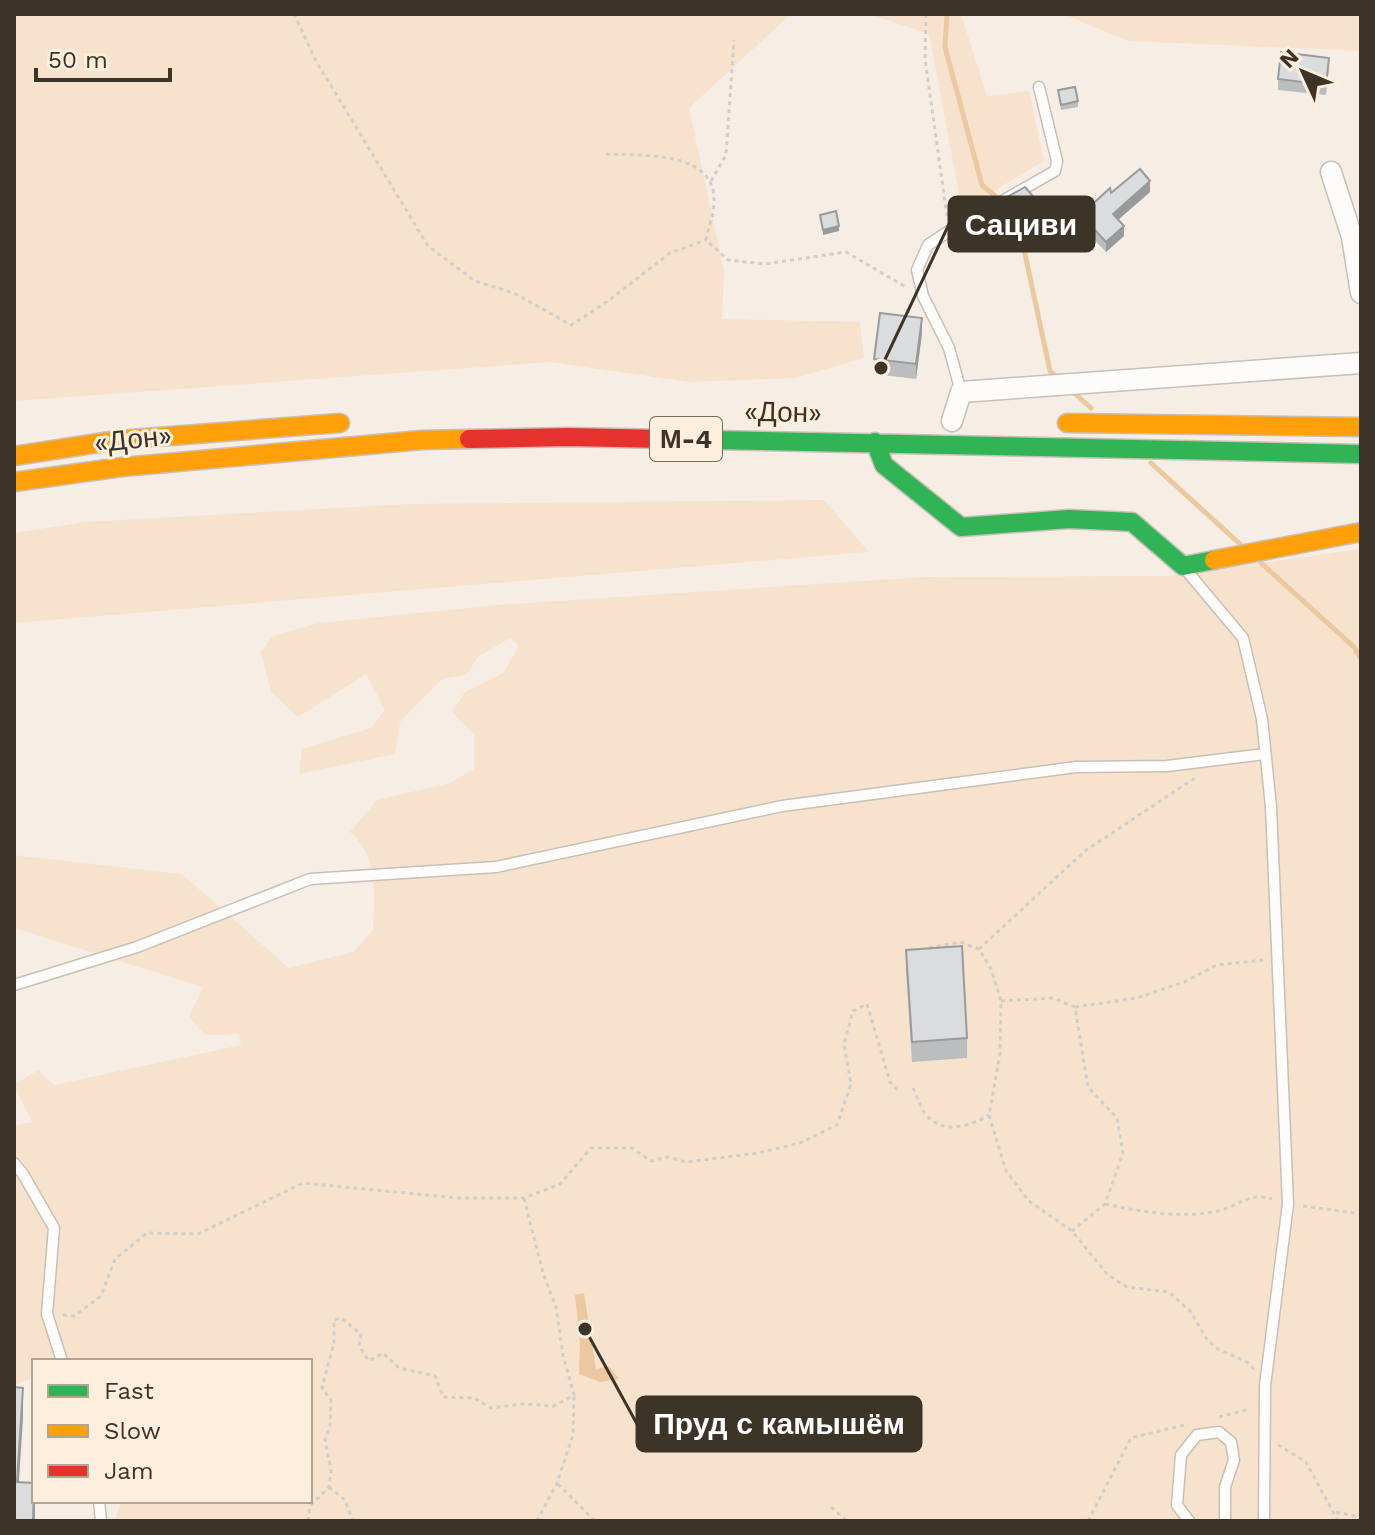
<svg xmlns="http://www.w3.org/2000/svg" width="1375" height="1535" font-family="'Work Sans',sans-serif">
<rect width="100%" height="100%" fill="#f6ede4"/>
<!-- green -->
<path fill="#f7e3cd" d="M14,14H791L689,108L724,271L722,319L860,322L864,358L795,378L689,382L550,362L14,401Z
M868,14H961L987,96L1029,91L1044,161L962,210L929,34Z
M1063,14H1361V51L1128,41Z
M824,500L869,552L14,623V533L85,522L409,504Z
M1361,549V1521H115L120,1505L117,1501H310V1361H34V1377L14,1385V1126L32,1122L14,1085L38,1070L54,1085L241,1045L239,1034L205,1035L189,1017L203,987L14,928V855L182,874L289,968L353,952L373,930C374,893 380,858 350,832L377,800L450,783L474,769V735L452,712L465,692L503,673L519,646L510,638L479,656L466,675L442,679L400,722L395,754L299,774L302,749L371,728L385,710L366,674L298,717L271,692L261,652L273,636L319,623L497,605L924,577L1168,576Z"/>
<!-- water -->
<path fill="#ebc89f" d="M584,1293L596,1369L609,1366L619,1379L600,1382L579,1374L580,1343L575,1295Z"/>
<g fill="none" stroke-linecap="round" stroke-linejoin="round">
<!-- stream -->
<path stroke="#ebc89f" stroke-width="5" d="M947,14L945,47L982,185L1006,205L1019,226L1050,371L1058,378
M1071,390L1091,408
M1151,463L1241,545
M1261,563L1354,647L1361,659"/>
<!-- lane casing -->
<g stroke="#c8bfb6" stroke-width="13">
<path id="lane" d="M951,230L1055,171L1057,161L1039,87
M961,392L949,348L923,296L917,270L928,245L949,231L1021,233L1066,228
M1186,570L1243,638L1262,719L1271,807L1288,1204L1265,1386L1264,1521
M14,985L137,947L310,879L496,867L782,806L1076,767L1167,766L1265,754
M14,1163L23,1174L54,1228L47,1314L62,1361
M99,1501L101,1521
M1189,1521L1177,1505L1181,1455L1197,1435L1219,1432L1231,1442L1234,1460L1225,1487V1521"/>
</g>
<!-- street casing -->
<g stroke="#c8bfb6" stroke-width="23">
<path id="street" d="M1331,172L1352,237L1361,293
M952,421L961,392L1361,363"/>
</g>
<!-- fast casing -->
<g stroke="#c8bfb6" stroke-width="21">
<path id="fast" d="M713,440L1361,454
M875,442L884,465L961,527L1069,519L1132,522L1183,566L1214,560"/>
</g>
<!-- slow casing -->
<g stroke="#c8bfb6" stroke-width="21">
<path id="slow" d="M1067,423L1361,427
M14,456L118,440L340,423
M14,482L122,467L422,440L469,439
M1214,560L1361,532"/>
</g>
<!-- jam casing -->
<g stroke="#c8bfb6" stroke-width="21">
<path id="jam" d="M469,439L568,437L713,440"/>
</g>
<!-- path -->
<path stroke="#d1ceca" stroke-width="3" stroke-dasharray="4 4" stroke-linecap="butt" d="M294,14L316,61L428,246L475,281L514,293L571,325L608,301L670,253L706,240
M926,14L925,59L947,216
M606,154C642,156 717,150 714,203C714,215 708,228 706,240L728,260L765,264L846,252L906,287
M711,181L726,155L734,40
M929,948L960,942L979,949L991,969L1001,1001L1000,1054L989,1115L1006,1171L1029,1201L1072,1231L1108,1275L1127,1287L1169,1292L1191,1312L1206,1338L1216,1348L1249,1363L1254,1370
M979,949L1085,851L1195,778
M1001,1001L1053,998L1075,1007L1088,1087L1117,1118L1123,1153L1105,1204L1072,1231
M1075,1007L1137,998L1184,982L1217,965L1264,960
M913,1088C917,1096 921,1110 928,1117C946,1135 972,1125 989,1115
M1105,1204C1142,1212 1175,1218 1212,1212C1236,1209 1248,1191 1272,1199
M1303,1206L1361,1214
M63,1315L74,1316L101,1296L115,1259L147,1233L198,1234L303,1183L457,1198H524L560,1184L591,1148H632L651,1161L668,1157L686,1162L758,1153L800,1143L837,1125L851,1084L844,1044L853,1011L867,1004L890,1082L899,1092
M1219,1417L1250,1409
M1278,1445L1306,1462L1338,1521
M558,1484L595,1521
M329,1487L345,1500L353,1521
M831,1507L847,1521
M1336,1512L1361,1517
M308,1521L310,1506L329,1487L331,1470L325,1440L330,1426L331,1400L322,1388L334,1342V1320L341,1318L361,1334L359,1346L369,1361L383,1353L399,1368L435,1376L443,1397L474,1398L491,1408L523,1404L554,1406L574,1395L563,1355L556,1307L543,1273L524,1198
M537,1521L557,1483L573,1435L574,1396
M1088,1521L1131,1438L1188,1424"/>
<!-- lane -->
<use href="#lane" stroke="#fefcfb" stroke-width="10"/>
<!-- street -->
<use href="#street" stroke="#fefcfb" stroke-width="20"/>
<!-- fast -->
<use href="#fast" stroke="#30b455" stroke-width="18"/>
<!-- slow -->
<use href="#slow" stroke="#ff9f0a" stroke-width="18"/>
<!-- jam -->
<use href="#jam" stroke="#e5322d" stroke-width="18"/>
</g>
<!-- wall -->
<path fill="#bbbdbe" d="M1329,68L1326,95L1278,90V79Z
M1058,90L1078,101V107L1061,110Z
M1150,192L1118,220L1124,236L1106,252L1081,226V215L1111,193Z
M1009,196L1037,211L1024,223L1009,206Z
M922,333L916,379L874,374V359Z
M906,950L967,1038V1058L912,1062L906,970Z"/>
<!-- shaded-wall -->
<path fill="#999a9b" d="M1150,181V192L1113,224V214Z
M1037,201V211L1024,223V213Z
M839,226V231L823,235V230Z
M1124,226V236L1106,252V242Z
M922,318V333L916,379V364Z
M23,1388V1418L17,1511V1482Z
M34,1501H35V1521H33Z"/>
<!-- building -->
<path fill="#dadcdd" stroke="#999a9b" stroke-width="2" d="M1281,52L1329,58L1326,85L1278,79Z
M1075,87L1078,101L1061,105L1058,90Z
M1140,169L1150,181L1113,214L1124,226L1106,242L1081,215L1110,188L1111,193Z
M1025,187L1037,201L1024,213L1009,196Z
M836,211L839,226L823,230L820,215Z
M880,313L922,318L916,364L874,359Z
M962,946L967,1038L912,1042L906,950Z
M14,1387L23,1388L17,1482L34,1483L33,1521H14Z"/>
<g text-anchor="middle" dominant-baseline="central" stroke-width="6" stroke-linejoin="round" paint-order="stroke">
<!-- shield labels -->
<rect fill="#fdeedd" stroke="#776c5e" stroke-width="2" x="650" y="417" width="72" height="44" rx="6"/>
<g font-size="26" font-weight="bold" fill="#3d3428">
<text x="686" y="439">М-4</text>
</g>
<!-- street labels -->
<g font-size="28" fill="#3d3428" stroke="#fdeedd">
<text transform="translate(783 412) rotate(1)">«Дон»</text>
<text transform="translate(133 439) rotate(-6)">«Дон»</text>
</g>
</g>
<!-- callouts -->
<path fill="none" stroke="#3d3428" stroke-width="3" d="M881 368L949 224M585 1329L637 1424"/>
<g fill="#3d3428" stroke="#fdeedd" stroke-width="3">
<circle cx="881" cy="368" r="8"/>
<circle cx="585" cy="1329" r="8"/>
</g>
<g fill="#3d3428" stroke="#3d3428" stroke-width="3">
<rect x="949" y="197" width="145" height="54" rx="8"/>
<rect x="637" y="1397" width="284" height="54" rx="8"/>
</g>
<g font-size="30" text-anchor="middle" font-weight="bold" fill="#fff">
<text x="1021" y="235">Сациви</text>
<text x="779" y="1434">Пруд с камышём</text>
</g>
<!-- border -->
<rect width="1375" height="1535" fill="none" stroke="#3d3428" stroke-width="32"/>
<!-- legend -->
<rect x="32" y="1359" width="280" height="144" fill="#fdeedd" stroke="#b0a495" stroke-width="2"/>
<rect x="48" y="1385" width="40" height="12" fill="#30b455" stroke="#b0a495" stroke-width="2"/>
<text x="104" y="1399" font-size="24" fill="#3d3428">Fast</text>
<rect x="48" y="1425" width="40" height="12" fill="#ff9f0a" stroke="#b0a495" stroke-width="2"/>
<text x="104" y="1439" font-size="24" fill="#3d3428">Slow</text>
<rect x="48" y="1465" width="40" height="12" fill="#e5322d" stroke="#b0a495" stroke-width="2"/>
<text x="104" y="1479" font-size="24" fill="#3d3428">Jam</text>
<!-- north arrow -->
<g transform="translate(1303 72) rotate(314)" stroke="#fdeedd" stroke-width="6" paint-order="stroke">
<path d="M0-6L14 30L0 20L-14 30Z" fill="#3d3428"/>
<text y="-12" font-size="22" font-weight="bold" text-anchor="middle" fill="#3d3428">N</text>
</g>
<!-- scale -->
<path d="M36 68v12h134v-12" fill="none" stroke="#3d3428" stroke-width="4"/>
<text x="48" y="68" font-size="24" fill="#3d3428" stroke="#fdeedd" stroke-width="6" paint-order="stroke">50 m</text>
</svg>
